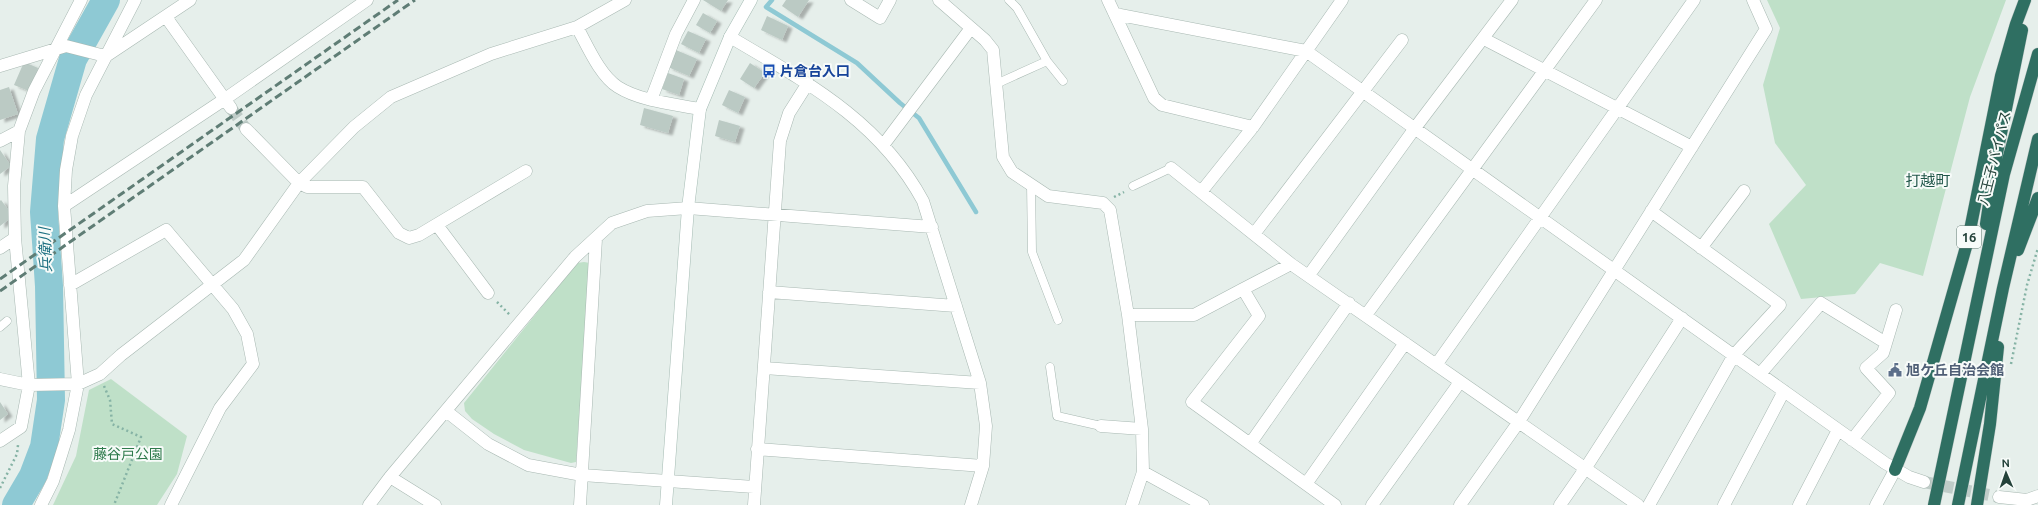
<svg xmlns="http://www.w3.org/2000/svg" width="2038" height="505" font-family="Ubuntu,'Noto Sans JP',sans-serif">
<defs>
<filter id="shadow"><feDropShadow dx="4.5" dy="2.5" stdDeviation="1" flood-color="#0004"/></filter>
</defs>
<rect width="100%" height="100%" fill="#e6efeb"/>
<!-- green -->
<path fill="#bfe0c8" d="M1767,0H2006L1970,97L1923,276L1880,263L1855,294L1801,299L1769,224L1806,185L1775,143L1763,85L1780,28Z
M584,262L590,263L576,462L571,463L524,450L494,434L472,419L465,411L464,403L577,263Z
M111,379L187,436L177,474L157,505H53L76,456L89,390Z"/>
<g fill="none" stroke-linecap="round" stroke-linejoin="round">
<!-- stream -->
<path stroke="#8ec9d4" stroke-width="4.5" d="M772,0L766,7L857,63L900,103L919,118L976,212"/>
<!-- river -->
<path stroke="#8ec9d4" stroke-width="28" d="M16,505L33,476L44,447L51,400L49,286L44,212L50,139L73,59L106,0"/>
</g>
<!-- building -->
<path fill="#bbcac4" filter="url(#shadow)" d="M703,0H728L721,11Z
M786,0H809L798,17L782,6Z
M703,13L717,21L710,33L696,25Z
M767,16L788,26L782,40L761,30Z
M688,31L706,39L699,53L681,44Z
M676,50L697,59L689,76L668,67Z
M24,62L38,68L29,91L14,85Z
M750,63L765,73L754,88L740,79Z
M668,73L684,79L679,95L662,89Z
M9,87L18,114L0,120V90Z
M729,90L745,97L738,113L722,105Z
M644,108L673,116L668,133L640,125Z
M719,120L740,126L735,142L715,136Z
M0,150L11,166L0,174Z
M1,200L13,216L0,226V201Z
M0,402L8,414L0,420Z"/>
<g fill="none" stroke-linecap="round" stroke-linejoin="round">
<!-- street-tunnel -->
<path stroke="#bfccc8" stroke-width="12" stroke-dasharray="12 6" stroke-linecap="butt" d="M231,108L246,129
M1924,482L1999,497"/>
<!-- lane casing -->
<g stroke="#a8b8b2" stroke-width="9">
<path id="lane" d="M1009,0L1017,8L1047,61
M996,84L1047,61L1063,81
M1031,184L1032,252L1058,320
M1133,186L1171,168
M0,327L7,321
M1050,367L1057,416L1101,426"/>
</g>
<!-- street casing -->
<g stroke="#a8b8b2" stroke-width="13">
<path id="street" d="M851,0L880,18L890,0
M939,0L985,40L993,50L1003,157L1012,172L1048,196L1103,203L1110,210L1128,315L1142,429L1143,472L1132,505
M1108,0L1154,98L1162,105L1253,127
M1115,14L1306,51L1885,463L1909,477L1924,482
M166,17L231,108
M577,27C587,45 600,76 618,87C640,101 674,104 700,109
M730,37C806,82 879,120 923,201L980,383L986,426L983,466L971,505
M1484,39L1692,147
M106,56L190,0
M0,66L66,46L105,56
M651,100L676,34L694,0
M246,129L299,183L307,187H363L399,233L409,238L419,235L526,171
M0,141L19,131
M884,144L971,28
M1171,168L1291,264L1638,505
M1201,192L1253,127L1342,0
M64,206L225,99L367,0
M437,225L488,293
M1254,234L1402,40
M0,248L15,238L14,186L19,131L34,91L81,0
M1701,248L1744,191
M1291,264L1243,289L1259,316L1192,402L1335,505
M1309,275L1415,128L1512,0
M70,285L166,230L233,309L247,334L253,364L220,408L171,505
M769,292L956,306
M1128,315H1194L1243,289
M1366,315L1596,0
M1436,365L1694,0
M764,368L980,383
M1760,374L1821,303L1886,343
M0,379L29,385L78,384L100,374L121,355L244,260L299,183L354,127L391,97L491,54L577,27L625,0
M446,411L488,444L528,465L582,475L754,487
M1101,426L1142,429
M1852,440L1889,393L1866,368L1883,353L1896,310
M0,441L21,427L29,385L15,238
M1250,444L1349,303
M757,449L983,466
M1143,472L1203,505
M390,477L435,505
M1306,484L1405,343
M1999,497L2027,500L2038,496
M41,505L53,481L69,430L78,384L64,206L66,170L72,136L86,95L135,0
M369,505L390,477L575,257L612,223L647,211L688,208L932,227
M580,505L596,239
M754,505L780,141L789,113L808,83
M1372,505L1460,382
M1460,505L1518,423L1766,29L1753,0
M1560,505L1585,469L1682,318
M1649,505L1734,355L1780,305L1651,211
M1724,505L1784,391
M1799,505L1838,430
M1876,505L1895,470"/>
</g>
<!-- secondary casing -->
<g stroke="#a4bbb3" stroke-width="13">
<path id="secondary" d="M666,505L688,208L700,109L730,37L751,0"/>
</g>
<!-- highway casing -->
<g stroke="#c2cac8" stroke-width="13">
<path id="highway" d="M1986,224L1996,158L2022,30
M2018,250L2038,198
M1895,470L1920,408L1968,240L2001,76L2016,24L2025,0
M1934,505L2004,174L2038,54
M1958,505L2003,288L2038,139
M1977,505L1990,424L1998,347"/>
</g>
<!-- path -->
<path stroke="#86b3a5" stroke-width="2.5" stroke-dasharray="2 3" stroke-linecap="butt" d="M1114,197L1124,192
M497,302L510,315
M2011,364L2027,285L2038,248
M104,386L110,400L112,424L141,437L114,505
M0,488L17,454L18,445"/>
<!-- lane -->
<use href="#lane" stroke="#fff" stroke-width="8"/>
<!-- street -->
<use href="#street" stroke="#fff" stroke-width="12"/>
<!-- secondary -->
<use href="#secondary" stroke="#fff" stroke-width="12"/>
<!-- highway -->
<use href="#highway" stroke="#2f6f62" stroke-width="12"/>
<!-- rail -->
<path stroke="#5f7d75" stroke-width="3" stroke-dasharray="8 4" stroke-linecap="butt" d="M0,279L398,0
M0,291L415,0"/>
</g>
<!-- icons -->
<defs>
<g id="bus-bare" transform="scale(1.08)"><path d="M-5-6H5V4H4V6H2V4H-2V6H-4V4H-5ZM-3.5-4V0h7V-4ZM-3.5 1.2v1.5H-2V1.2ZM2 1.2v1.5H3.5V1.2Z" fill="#1a4fb4" stroke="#f7fbf9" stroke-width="2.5" paint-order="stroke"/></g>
<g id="civic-bare" transform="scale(1.08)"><path d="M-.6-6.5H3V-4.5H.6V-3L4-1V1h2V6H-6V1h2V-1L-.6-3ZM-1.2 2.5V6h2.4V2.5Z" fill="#5c6f8a" stroke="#f7fbf9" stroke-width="2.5" paint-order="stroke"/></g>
</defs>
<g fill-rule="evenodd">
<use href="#bus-bare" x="769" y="71"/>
<use href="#civic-bare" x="1895" y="370"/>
</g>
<g text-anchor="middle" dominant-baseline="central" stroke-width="4" stroke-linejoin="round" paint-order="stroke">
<!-- shield labels -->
<rect fill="#f7fbf9" stroke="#637a73" stroke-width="1" x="1957" y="226" width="24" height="22" rx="3"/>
<g font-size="13" font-weight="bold" fill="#24423a">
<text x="1969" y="237">16</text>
</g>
<!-- transit labels -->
<g font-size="14" font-weight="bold" fill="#164399" stroke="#f7fbf9" text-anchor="start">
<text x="780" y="71">片倉台入口</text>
</g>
<!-- street labels -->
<g font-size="14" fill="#24423a" stroke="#f7fbf9">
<text transform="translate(1994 158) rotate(-76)">八王子バイパス</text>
</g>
<!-- service labels -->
<g font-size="14" font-weight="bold" fill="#4e5e75" stroke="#f7fbf9" text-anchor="start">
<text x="1906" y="370">旭ケ丘自治会館</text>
</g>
<!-- park labels -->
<g font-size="14" fill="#2d7a4b" stroke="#f7fbf9">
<text x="128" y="454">藤谷戸公園</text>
</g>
<!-- neighbourhood labels -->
<g font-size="15" fill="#1f5548" stroke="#f7fbf9">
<text x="1928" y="180">打越町</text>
</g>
<!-- water labels -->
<g font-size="15" font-style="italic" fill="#1c6f80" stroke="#f7fbf9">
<text transform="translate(45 250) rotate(-92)">兵衛川</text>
</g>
</g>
<!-- north arrow -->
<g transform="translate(2006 473) rotate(358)" stroke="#f7fbf9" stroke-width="3" paint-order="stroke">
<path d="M0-3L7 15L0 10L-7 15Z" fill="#24423a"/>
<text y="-6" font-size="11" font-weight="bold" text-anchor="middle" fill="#24423a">N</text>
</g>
</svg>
